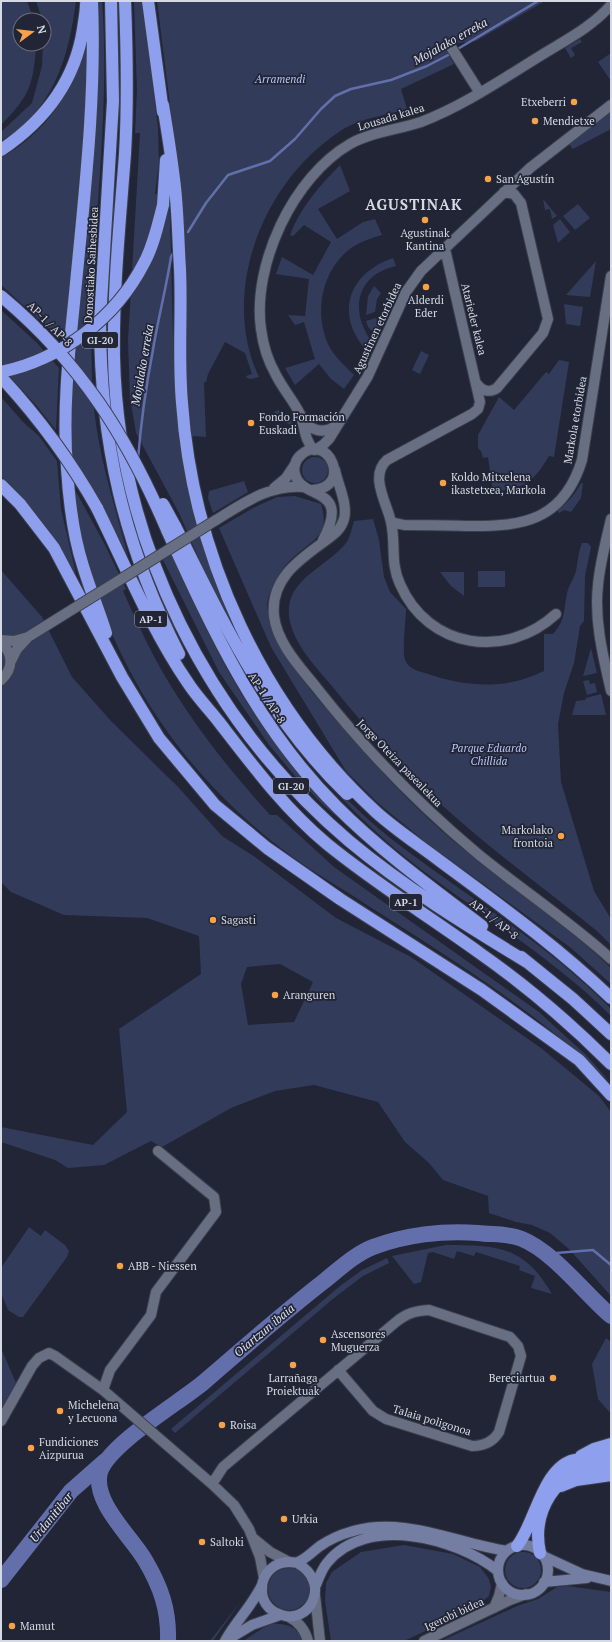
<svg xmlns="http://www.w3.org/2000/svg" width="612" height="1642" font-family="'PT Serif',serif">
<rect width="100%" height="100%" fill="#212535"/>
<!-- green -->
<path fill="#333b5a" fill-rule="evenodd" d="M1,1H27L34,20H20V44H36V47C33,87 29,96 1,125Z
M36,1H76C69,57 53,111 1,141V132L32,103L42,66L44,20H42Z
M96,1H102C112,133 85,265 93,397C97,452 114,503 128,556L100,501L69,453V410Z
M134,1H142L158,128L159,162L155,194L169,197C174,296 169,397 189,494C200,544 219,590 239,637L203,568L179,513L136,433L130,398L128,341L140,133H135L137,90Z
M157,1H545L476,41L458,43L446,50L454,64L401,89L407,109C384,116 359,118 339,132C263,182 219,292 259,377L251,379L247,378L246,376L252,374L245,353L225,342L208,374L206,382H204L206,437L192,436L186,381L180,184Z
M580,39L582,42L571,48L575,55L571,58L565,48Z
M84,52H87L85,114L65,333L57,336L1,285V158C46,132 67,99 84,52Z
M611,53V81L598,62Z
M611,110V129L573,149L568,143Z
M340,165L350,191L318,209L337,239L363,222L375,219L382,235C375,237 368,239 362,242C326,258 313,304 326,339C331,354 343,364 354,375L344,389L331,379L319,364L295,385L285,368L315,359L304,322L295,325L288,315L305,316L309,279L276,274L282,257L313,275L331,242L304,225L293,236L290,235C300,208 320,185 340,165Z
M543,199L557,216L552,219L550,209L545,210Z
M578,204L590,218L575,230L563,216Z
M560,219L570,232L558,243L553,225Z
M393,258L396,266C356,275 349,311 372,342L367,351C334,315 348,273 393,258Z
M596,261L590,297L566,295Z
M374,286L381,293L377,299L375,312L366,315L368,296Z
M564,304L583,307L580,326L566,324Z
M1,310L37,343L59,368L56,430L36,405L1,367Z
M376,318L380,327L376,335L368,327L366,321Z
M421,351L429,355L420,374L412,370Z
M559,360L569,362L554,457L549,456C533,483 524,488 493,492L488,457L483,458L481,451L478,448V435L499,397L514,410L546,372L549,374Z
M1,397L24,423L39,436L57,461L61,509L76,574C55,538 32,504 1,476Z
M279,410L287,418L292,420L294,440L292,426L283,421L282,416L273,412Z
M302 470a13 13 0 1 1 26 0a13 13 0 1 1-26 0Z
M244,481L248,492L213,513L208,498L209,491Z
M581,483H583L581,498L571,512L564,510L559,513L557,510C568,503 575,494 581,483Z
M73,486L105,545L126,589L123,591C136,620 149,649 165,676C195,727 231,772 270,815H277L334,867L539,1012L586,1055L611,1083C539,1013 452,959 367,905C342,888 314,873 290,855C193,784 121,684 89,568C81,541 77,513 73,486Z
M295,496L321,504C330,534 315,539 296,555C285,564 277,575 272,588C268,597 266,602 268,612C278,653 307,686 334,718C375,766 418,813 468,853C515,892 567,926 611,968V984L571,948L423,840L378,803L346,771L271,647L219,528L253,508L277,497Z
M373,519L379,540L384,577L390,592L406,609C406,618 402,653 405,660C409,670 420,671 428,674C467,687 506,690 544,671V634H553C566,619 563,612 567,594C568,586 574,579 576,571C578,561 578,553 582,543H588L591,547L585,576L584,621L580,626L574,663L564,693L558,724L561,782L594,891L611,919V945L597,931C546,890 493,851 444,807C403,770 366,728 331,685C314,665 286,636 289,607C292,577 329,565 346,543C350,538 352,527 354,521Z
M170,552C192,599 213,648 241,693C271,744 310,788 352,829L324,806L295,776L269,745L219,672L161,556Z
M1,570L42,617L72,677L111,721L179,788L222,836L255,857L336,918L411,957L541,1048L599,1096L611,1112V1296L569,1249L550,1233L532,1225L516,1222L489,1213L488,1196L443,1180L429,1163L405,1142L378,1102L314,1085L275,1091L231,1108L162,1147L151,1141L104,1165L68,1168L55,1160L1,1142V1127L93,1145L127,1112L119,1029L201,974L199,936L147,918L64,915L11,892L1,882ZM280,964L313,982L294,1022L248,1025L241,984L247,967Z
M478,571H505V587H478Z
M440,572H464V596L451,586Z
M591,648L597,673L583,676Z
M589,680L590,684L595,683L597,692L587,695L583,681Z
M601,694L606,715H572L576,701L585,700L586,698Z
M283,729C316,767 349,805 389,837C462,894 545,941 611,1009V1016C550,955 475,912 408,859C360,821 319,777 283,729Z
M29,1227L41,1236L45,1230L65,1245L69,1251L67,1257L23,1317H19L8,1310L1,1293V1268Z
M446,1245C498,1245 524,1246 552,1294L531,1288L535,1276L519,1270L520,1266L476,1252L474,1256L457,1251L454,1259L433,1252L428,1253L421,1282L414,1284L392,1256Z
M387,1258L389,1263L363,1276L334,1298L175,1433L171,1429L340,1286L362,1270Z
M606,1338L611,1342V1414L598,1399L592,1364Z
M1,1348L16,1383L1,1409Z
M404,1545L453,1554L480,1567L489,1579L491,1587L489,1596L478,1605L462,1614L404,1641H331L325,1601L326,1583L332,1572L361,1552Z
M505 1570a18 18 0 1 1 36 0a18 18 0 1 1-36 0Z
M268 1589a21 21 0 1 1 42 0a21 21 0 1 1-42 0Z
M567,1586L611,1592V1641H441L517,1606L538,1599L557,1587Z
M241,1601L213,1641H210Z
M272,1624C285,1623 299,1627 303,1641H243L263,1628Z"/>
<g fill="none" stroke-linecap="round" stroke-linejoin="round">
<!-- stream -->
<path stroke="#626faa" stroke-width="2.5" d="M456,50L538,1
M188,232L206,203L228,175L270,161L295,139L321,109L335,96L351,89L391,80L427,66L452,53
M138,459C141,422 146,386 153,350C158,319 166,289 171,257L173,253
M544,1254L593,1250L611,1265"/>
<!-- river -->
<path stroke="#626faa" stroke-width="16" d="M1,1580L71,1491L105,1461
M168,1641C169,1610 161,1587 145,1560C131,1536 92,1502 100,1472C109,1444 179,1403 204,1382C243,1348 282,1314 323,1282C338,1270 355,1254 373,1247C405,1235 443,1230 478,1233C492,1235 508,1233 522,1239C554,1252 585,1294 611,1316"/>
<!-- minor casing -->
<g stroke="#3b3f4c" stroke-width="12">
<path id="minor" d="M451,47L480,93
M445,249L480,402L478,409L472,414L387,460C369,476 387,503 391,522C396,543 390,563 400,584C428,649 506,660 556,614
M477,384C482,391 490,393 497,388L543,333L548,319L521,203L514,194L504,192
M302,418C310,431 324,435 337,425
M314,450C304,440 305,426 300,414C293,400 283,389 276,375C268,361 263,345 261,329C252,265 293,177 350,144C371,132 397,130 421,122C463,106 501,80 540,56C564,41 592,27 611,5
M315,450L323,445L329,439L368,376L406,292L421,271L530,168L611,105
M335,470C338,485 348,504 344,519C341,530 333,535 325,541C299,560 270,579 274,616C277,643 300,667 316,687C364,748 418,804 478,854C522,890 569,921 611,959
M312,490C354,488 328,431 301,455C296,459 293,467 295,474C301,501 352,485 323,540
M611,519C606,541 600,563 598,585C594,620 603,656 611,691
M391,522L404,525C424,525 445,525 465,526C521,527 563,522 582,460L611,276
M103,1390L110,1370L151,1315L156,1292L216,1212L214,1197L158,1151
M1,1421L32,1366L39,1358L49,1353L55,1356L103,1390L212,1484L234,1505L249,1529L260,1557L264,1578
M212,1484L223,1467L396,1322C407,1313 415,1311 429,1310L510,1337L518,1346L521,1356L499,1432C493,1442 484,1446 472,1446L386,1419L373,1411L338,1370
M254,1539L270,1552L289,1562
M494,1608L499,1596L502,1583
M424,1641L510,1600L526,1594"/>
</g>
<!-- tertiary casing -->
<g stroke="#3b3f4c" stroke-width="12">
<path id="tertiary" d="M274,488L286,478L294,466
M216,520C244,503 270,484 304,487
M1,640L14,641L28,637
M1,642C13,654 14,668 1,680
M11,661L17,649L28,637
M315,1595L320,1641
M289,1617C299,1622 305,1630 308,1641"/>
</g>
<!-- secondary casing -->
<g stroke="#3b3f4c" stroke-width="12">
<path id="secondary" d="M498 1570a25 25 0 1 1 50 0a25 25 0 1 1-50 0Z
M543,1556L582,1574L611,1581
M297,1563C333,1583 309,1627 279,1614C268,1610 261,1600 262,1588C262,1574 274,1562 289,1562C292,1562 295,1563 298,1562C306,1559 313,1551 320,1546C329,1540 339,1535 350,1532C402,1515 455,1543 507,1551
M544,1582L587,1578
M316,1585C319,1577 322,1569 327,1563C366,1514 457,1538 498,1571
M227,1640L252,1625L280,1615
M225,1641C236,1621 252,1606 262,1585"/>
</g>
<!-- motorway casing -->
<g stroke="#3b3f4c" stroke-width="14">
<path id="motorway" d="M92,1C96,96 85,189 76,283C70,344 62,406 67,468C69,501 73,535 83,566C90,589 99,611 106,633
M111,1L113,101L100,320C100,443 124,545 179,654
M125,1C127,52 128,103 125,154C120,221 113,289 114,357C118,543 208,721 349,841C404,887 466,925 527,962
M148,1L163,112
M163,105C167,129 171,154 174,179C178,208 178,239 180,269C182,314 178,358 182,403C193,557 262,707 376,812C396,830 419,845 440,861C498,904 558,947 611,998
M1,150C44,121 75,81 83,29C84,21 86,12 86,4
M163,205L166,160
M1,485L20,504L54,548L122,677L159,738L215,805L267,848L340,899L482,990L579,1060L611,1095
M97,508C126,567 151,629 188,683C197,697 209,709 219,722C253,766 285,809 327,844C376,884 430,917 481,954C528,987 571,1024 611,1064
M175,526C224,624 267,717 347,794
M167,530C213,631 257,727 337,807C381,851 432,888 482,926
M521,957L573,999L611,1034
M581,1456L594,1449L611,1444
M591,1466H611
M561,1486L576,1480L611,1475
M517,1546C535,1524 543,1467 574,1460C586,1457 599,1457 611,1455
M540,1553C531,1511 556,1472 597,1464"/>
</g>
<!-- minor -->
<use href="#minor" stroke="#696f82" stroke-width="10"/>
<!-- tertiary -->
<use href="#tertiary" stroke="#696f82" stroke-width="10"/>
<!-- secondary -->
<use href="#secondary" stroke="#747da2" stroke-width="10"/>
<!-- motorway -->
<use href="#motorway" stroke="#8e9fed" stroke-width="12"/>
<!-- tertiary-bridge casing -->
<g stroke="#3b3f4c" stroke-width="12" stroke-linecap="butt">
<path id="tertiary-bridge" d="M28,637L216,520"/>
</g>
<!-- motorway-bridge casing -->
<g stroke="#3b3f4c" stroke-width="14" stroke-linecap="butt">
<path id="motorway-bridge" d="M1,296C80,362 127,436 167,530
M1,372C62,359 116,318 144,263C154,245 158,224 163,205
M1,377C38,417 70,460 97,508
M163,504L175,526"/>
</g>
<!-- tertiary-bridge -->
<use href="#tertiary-bridge" stroke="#696f82" stroke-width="10"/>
<!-- motorway-bridge -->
<use href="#motorway-bridge" stroke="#8e9fed" stroke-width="12"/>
</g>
<!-- markers -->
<g fill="#f7a149" stroke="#212535" stroke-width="1.5">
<circle cx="574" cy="102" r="4"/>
<circle cx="535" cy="121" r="4"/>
<circle cx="488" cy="179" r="4"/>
<circle cx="425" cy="220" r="4"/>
<circle cx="426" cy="287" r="4"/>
<circle cx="251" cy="423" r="4"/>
<circle cx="443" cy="483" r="4"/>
<circle cx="561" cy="836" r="4"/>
<circle cx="213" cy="920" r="4"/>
<circle cx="275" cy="995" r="4"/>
<circle cx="120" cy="1266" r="4"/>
<circle cx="323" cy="1340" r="4"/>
<circle cx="293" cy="1365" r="4"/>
<circle cx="553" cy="1378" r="4"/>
<circle cx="60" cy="1411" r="4"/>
<circle cx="222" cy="1425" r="4"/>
<circle cx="31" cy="1448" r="4"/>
<circle cx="284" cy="1519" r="4"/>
<circle cx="202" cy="1542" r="4"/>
<circle cx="12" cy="1626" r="4"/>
</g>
<g text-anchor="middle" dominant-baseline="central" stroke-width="3.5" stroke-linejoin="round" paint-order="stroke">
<!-- shield labels -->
<g fill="#212535" stroke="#a0a4b0" stroke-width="1">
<rect x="82" y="332" width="36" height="16" rx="3"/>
<rect x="135" y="611" width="32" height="16" rx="3"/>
<rect x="273" y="778" width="36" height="16" rx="3"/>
<rect x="390" y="894" width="32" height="16" rx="3"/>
</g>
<g font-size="10" font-weight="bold" fill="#d6dae5">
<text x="100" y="340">GI-20</text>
<text x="151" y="619">AP-1</text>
<text x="291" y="786">GI-20</text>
<text x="406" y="902">AP-1</text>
</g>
<!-- park labels -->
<g font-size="11" font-style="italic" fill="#b9c6fa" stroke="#212535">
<text x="280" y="79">Arramendi</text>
<text x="489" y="748">Parque Eduardo<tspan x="489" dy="13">Chillida</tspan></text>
</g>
<!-- poi labels -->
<g font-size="11" fill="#d6dae5" stroke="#212535" text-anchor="start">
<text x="566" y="102" text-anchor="end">Etxeberri</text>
<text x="543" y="121">Mendietxe</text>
<text x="496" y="179">San Agustín</text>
<text x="425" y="233" text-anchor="middle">Agustinak<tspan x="425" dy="13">Kantina</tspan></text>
<text x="426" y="300" text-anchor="middle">Alderdi<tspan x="426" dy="13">Eder</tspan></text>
<text x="259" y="417">Fondo Formación<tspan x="259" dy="13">Euskadi</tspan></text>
<text x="451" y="477">Koldo Mitxelena<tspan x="451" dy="13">ikastetxea, Markola</tspan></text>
<text x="553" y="830" text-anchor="end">Markolako<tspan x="553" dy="13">frontoia</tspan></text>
<text x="221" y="920">Sagasti</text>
<text x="283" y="995">Aranguren</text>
<text x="128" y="1266">ABB - Niessen</text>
<text x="331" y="1334">Ascensores<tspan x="331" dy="13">Muguerza</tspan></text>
<text x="293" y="1378" text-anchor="middle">Larrañaga<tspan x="293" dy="13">Proiektuak</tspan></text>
<text x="545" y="1378" text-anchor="end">Bereciartua</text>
<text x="68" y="1405">Michelena<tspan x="68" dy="13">y Lecuona</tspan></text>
<text x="230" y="1425">Roisa</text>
<text x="39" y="1442">Fundiciones<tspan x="39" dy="13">Aizpurua</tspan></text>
<text x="292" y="1519">Urkia</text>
<text x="210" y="1542">Saltoki</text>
<text x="20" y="1626">Mamut</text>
</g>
<!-- street labels -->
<g font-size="11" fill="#d6dae5" stroke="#212535">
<text transform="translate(391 117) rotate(-17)">Lousada kalea</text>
<text transform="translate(91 265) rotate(-87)">Donostiako Saihesbidea</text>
<text transform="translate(474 319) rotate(76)">Atarieder kalea</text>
<text transform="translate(50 324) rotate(45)">AP-1 / AP-8</text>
<text transform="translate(377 328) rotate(-65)">Agustinen etorbidea</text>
<text transform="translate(575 420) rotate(-80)">Markola etorbidea</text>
<text transform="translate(267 698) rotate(57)">AP-1 / AP-8</text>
<text transform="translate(400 763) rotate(46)">Jorge Oteiza pasealekua</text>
<text transform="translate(494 919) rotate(38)">AP-1 / AP-8</text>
<text transform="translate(432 1420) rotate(17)">Talaia poligonoa</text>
<text transform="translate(454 1614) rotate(-25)">Igerobi bidea</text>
</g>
<!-- water labels -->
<g font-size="12" font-style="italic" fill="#dce0f2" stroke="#212535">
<text transform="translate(450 41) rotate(-29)">Mojalako erreka</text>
<text transform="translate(142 365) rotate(-80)">Mojalako erreka</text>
<text transform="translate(264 1330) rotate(-40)">Oiartzun ibaia</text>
<text transform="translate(51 1517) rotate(-51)">Urdanitibar</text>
</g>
<!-- district labels -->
<g font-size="15" font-weight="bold" letter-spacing="1" fill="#d6dae5" stroke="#212535">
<text x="414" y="204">AGUSTINAK</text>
</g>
</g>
<!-- border -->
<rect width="612" height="1642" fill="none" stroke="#d6dae5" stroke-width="4"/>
<!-- north arrow -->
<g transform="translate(32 32) rotate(75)"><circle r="19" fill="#212535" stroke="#696d7b"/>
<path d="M0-3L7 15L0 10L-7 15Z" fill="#f7a149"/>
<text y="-6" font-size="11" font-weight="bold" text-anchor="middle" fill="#d6dae5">N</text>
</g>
</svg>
